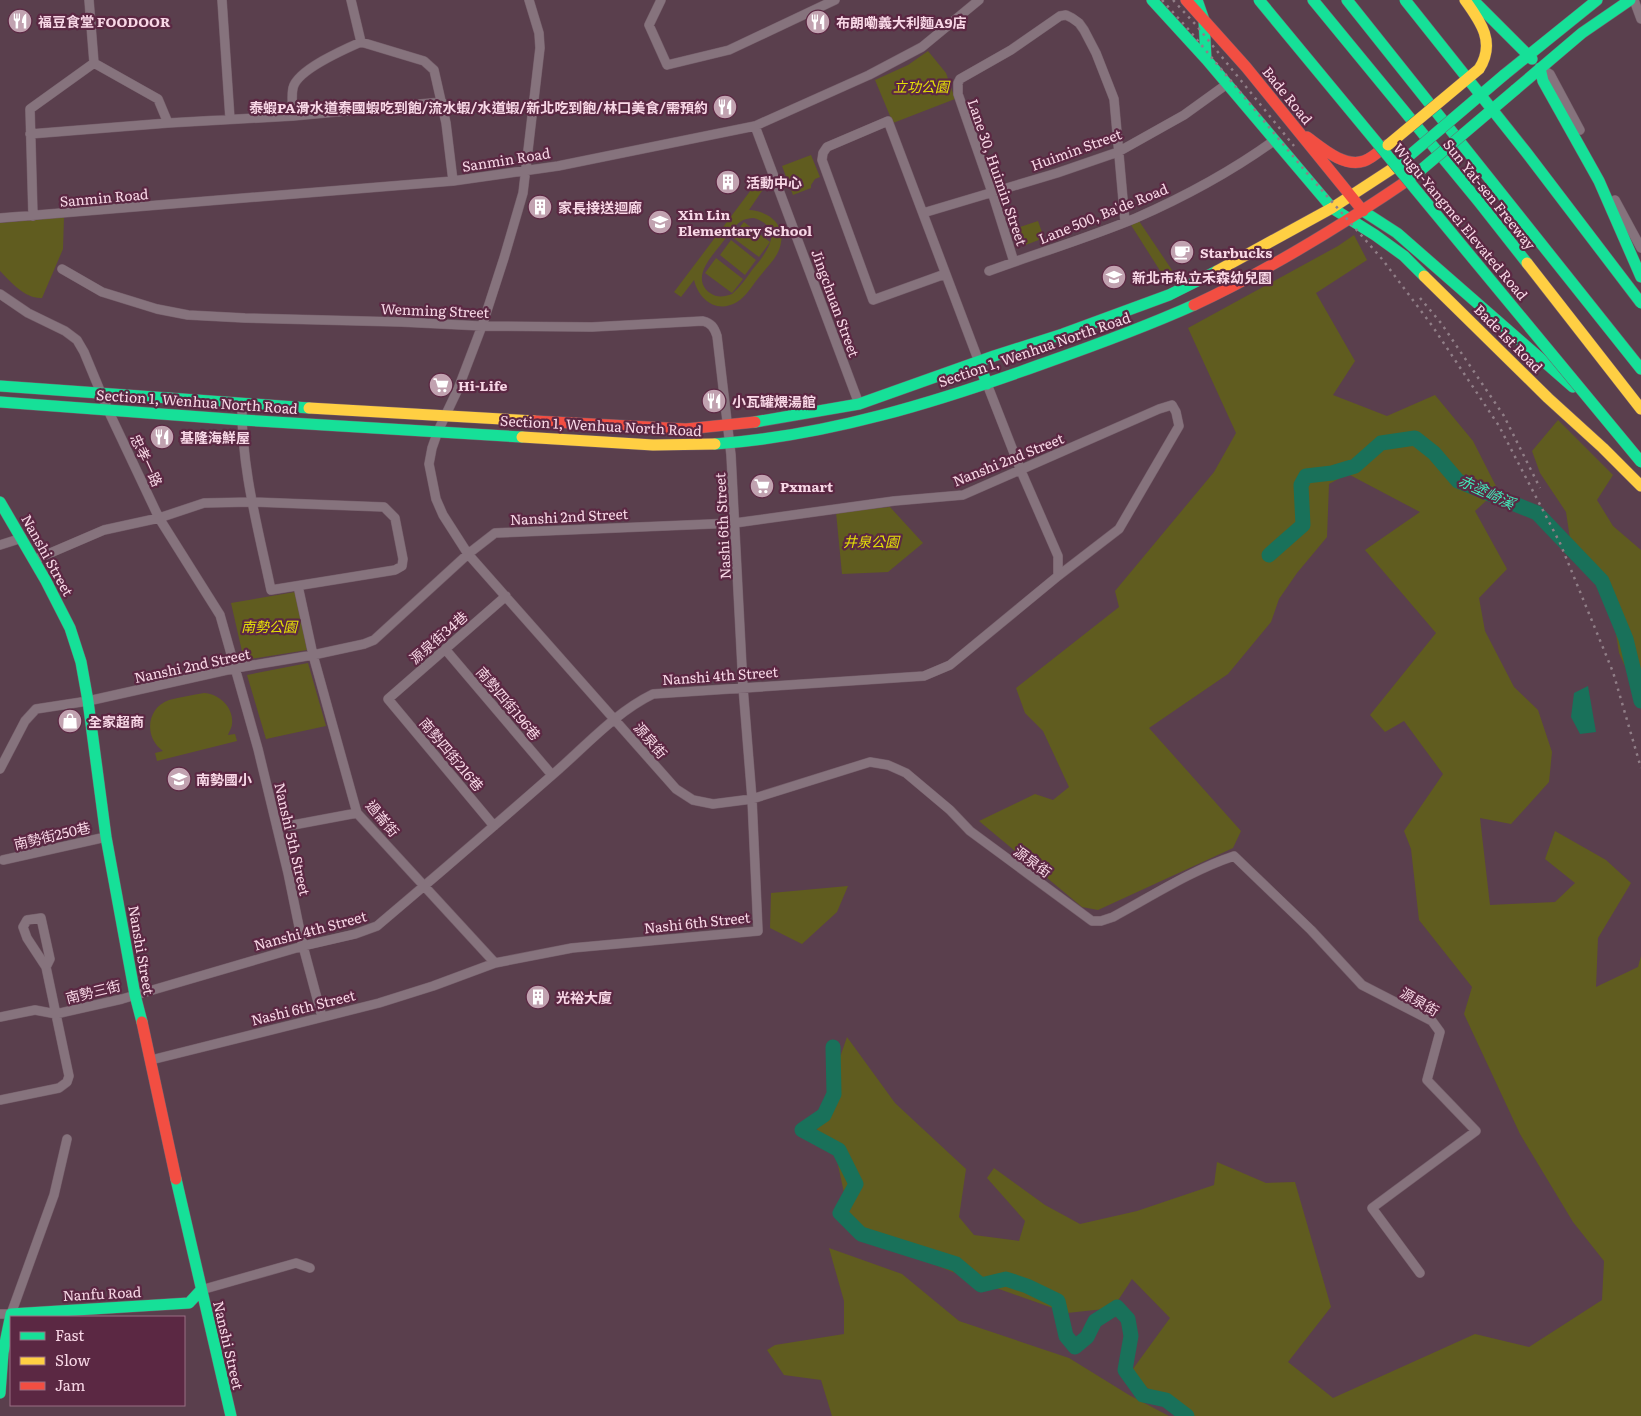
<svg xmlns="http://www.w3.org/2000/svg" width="1641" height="1416" font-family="Literata,'Noto Sans TC',serif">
<rect width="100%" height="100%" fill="#5a3f4d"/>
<!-- green -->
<path fill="#605c1f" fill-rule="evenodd" d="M928,51L946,73L955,99L893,123L875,80L908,65Z
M811,155L820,177L815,179L811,185V188L793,195L782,166Z
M757,182L764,188L749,210C768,211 787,224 780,247C777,258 767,267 760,276C753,284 747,296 737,302C717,314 699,300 694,280L681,297L674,292ZM754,218C787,229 765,254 752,270C746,279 740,287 732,294C724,297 717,298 710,293C690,278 712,256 722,243C727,237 733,227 740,222C744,219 749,218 754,218Z
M64,217L63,249L42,298C25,299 11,282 0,271V223Z
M1038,221L1044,238L1023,246L1017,228Z
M1139,221L1174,273L1164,277L1131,225Z
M744,222L770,242L759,257L732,237Z
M1354,235L1367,260L1316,293L1355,361L1333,395L1387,416L1435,395L1473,441L1498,490L1475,511L1507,569L1479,598L1485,631L1514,687L1538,710L1552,752L1549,782L1511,824L1480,818L1490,905L1555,902L1575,883L1545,859L1555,831L1606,860L1631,883L1598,938L1596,987L1638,967L1641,956V1416H1180L1130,1373L1170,1318L1132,1279L1113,1308L1067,1313L968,1278L875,1241L848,1211L836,1156L815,1139L821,1112L847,1037L895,1103L966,1169L959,1217L974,1235L1019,1241L1025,1221L987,1178L994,1168L1045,1205L1080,1224L1137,1211L1214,1185L1217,1162L1266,1183L1295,1182L1331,1307L1288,1362L1333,1398L1475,1334L1529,1347L1602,1300L1604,1261L1573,1222L1520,1134L1464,1014L1472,987L1419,920L1411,849L1404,831L1443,774L1404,721L1385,732L1370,715L1436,633L1365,550L1420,512L1348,474L1329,484L1327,537L1297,573L1279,599L1271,622L1228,674L1149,728L1241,831L1233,848L1098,910L1082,907L979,821L1035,794L1053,800L1069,787L1043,731L1025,713L1016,688L1119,607L1115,591L1214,472L1236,433L1188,328L1338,246Z
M731,240L756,260L745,275L720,255Z
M716,258L743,279L732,293L705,273Z
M1558,420L1613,475L1597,500L1613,526L1641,550V702L1619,653L1608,583L1572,552L1566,512L1540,473L1532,451Z
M890,507L923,543L888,572L842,574L836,512Z
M295,592L307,650L244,660L231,603Z
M308,663L326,726L266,739L247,675Z
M204,693C219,694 234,707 232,724C232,727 229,732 228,735L235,734L237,741L157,761L155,753L163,751C144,738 146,708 169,700C180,697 193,695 204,693Z
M848,886L837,912L802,944L770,928L771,893Z
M829,1248L902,1274L959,1321L1069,1358L1129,1395L1169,1416H832L821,1380L784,1375L767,1350L775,1345L844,1334V1301Z"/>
<!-- water -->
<path fill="#19715a" d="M1588,686L1596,732L1580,734L1571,717L1574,693Z"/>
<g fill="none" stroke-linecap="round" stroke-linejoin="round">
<!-- river -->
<path stroke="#19715a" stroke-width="15" d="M1269,555L1303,525L1301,485L1306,476L1332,473L1355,466L1381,443L1415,438L1434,453L1458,481L1537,513L1602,581L1626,639L1641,701
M833,1047L834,1094L824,1115L802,1130L839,1150L856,1184L840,1213L861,1234L956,1264L981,1285L1006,1279L1027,1286L1058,1301L1066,1336L1075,1347L1087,1337L1095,1321L1117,1307L1128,1319L1131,1336L1125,1370L1143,1395L1166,1400L1187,1416"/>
<!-- street casing -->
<g stroke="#745d69" stroke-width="10">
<path id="street" d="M89,0L94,63
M222,0L230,119
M351,0L361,42
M529,0L539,33L540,48L523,193L504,258L482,326L458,389L438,431L432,448L429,464L436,499L443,515L468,554L676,789L693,800L713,804L752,799L870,762L888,765L906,773L950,810L970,831L1092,921H1101L1113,917C1152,896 1192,870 1234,856L1311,930L1362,985L1432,1021L1440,1032L1427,1080L1476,1131L1372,1208L1420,1273
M661,0L649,25L667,65L729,50L835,0
M1634,0L1641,19
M94,63L158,99L168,123L293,116L442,102
M1540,68L1550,74L1580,130
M293,116C293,108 291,97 293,88C297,70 345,49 361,42L424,61L434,70L446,123L453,181
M755,126L859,404
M30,134L168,123
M1615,200L1641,248
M923,213L1057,173L1118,152L1184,115L1227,84
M33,216L30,109L94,63
M0,218L453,181L558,166L755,126L869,75L922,47L979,0
M1014,262L992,192L958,94V83L960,79L1011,50L1060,16L1066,15L1072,18L1079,23L1084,30L1096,53L1114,99L1125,222
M62,269L102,292L157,309L188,315L245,318L401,322L482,326L592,327L703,321C711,323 714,327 717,336L731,455L743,687L752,799L758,931L572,948L495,963L433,986L379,1003L151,1060
M989,271C1038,253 1088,238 1136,218C1184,197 1232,171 1275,140
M945,274L873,300L822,160L823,153L827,147L888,121L979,362
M0,294L28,313L65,331L77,340L84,352L108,410L159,518L220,615L258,749L288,873L303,946L322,1017
M987,384L1021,471L1058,556V576
M0,545L22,538
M34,560L104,530L159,518L204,503L252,502L384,507L395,518L403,559L402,566L395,570L271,590C258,528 241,467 242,404
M298,586L313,655L357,813L495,963
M445,649L552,775
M0,769L25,721L36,709L88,701L236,668L313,655L364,644L374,640L468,554L495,533L735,523L894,501L963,495L1159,409L1172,405L1176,412L1179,426L1119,529L1058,576L950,665L924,676L653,694C614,713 583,749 550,777C493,827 435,877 377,926L355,934L303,946L122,999L56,1014L35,1010L0,1017
M494,826L388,699L506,596
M277,828L357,813
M3,860L106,837
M0,1100L59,1088L67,1082L69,1076L46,967L50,959L41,918L27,920L23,927L27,938L46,967
M201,1290L296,1263L310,1268
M0,1314H11L54,1195L67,1139"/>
</g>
<!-- fast casing -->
<g stroke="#745d69" stroke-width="12">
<path id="fast" d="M1152,0L1206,59L1332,208L1375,235L1404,256L1424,276
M1197,0L1204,20L1206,59
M1313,0L1479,202L1527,263
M1347,0L1641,369
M1473,0L1532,59
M1540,68L1543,81L1599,181L1641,277
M1504,75L1597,0
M1515,90L1582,33L1630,0
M1363,211L1397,233L1573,387
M979,362L987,384
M0,386L309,408
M0,402L242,420L522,437
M755,422L859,404L994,356L1063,334L1169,295L1217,271
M715,444C827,436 937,402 1042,364C1093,346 1145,327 1194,305
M0,502L46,581L70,628L81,662L88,701L106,837L135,995L142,1022
M176,1179L231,1416
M0,1393L3,1353L11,1314L189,1303L201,1290"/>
</g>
<!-- slow casing -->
<g stroke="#745d69" stroke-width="12">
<path id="slow" d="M1465,0C1481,22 1496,43 1479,69
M1527,263L1641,409
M1217,271L1332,208L1401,163
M1424,276L1548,398L1603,448L1641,486
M309,408L534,421
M522,437L653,445L715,444"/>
</g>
<!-- jam casing -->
<g stroke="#745d69" stroke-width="12">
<path id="jam" d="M1186,0L1246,67L1363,211
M1307,137C1322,148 1344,168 1364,161C1373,158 1380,150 1387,145
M1194,305C1271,269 1344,224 1414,176
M534,421L686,429L755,422
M142,1022L176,1179"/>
</g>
<!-- street -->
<use href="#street" stroke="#86737d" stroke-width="9"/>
<!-- fast -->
<use href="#fast" stroke="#16e098" stroke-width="11"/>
<!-- slow -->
<use href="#slow" stroke="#ffcf43" stroke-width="11"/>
<!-- jam -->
<use href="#jam" stroke="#f24e42" stroke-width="11"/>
<!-- rail -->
<path stroke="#907e87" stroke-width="2.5" stroke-dasharray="2.5 5" stroke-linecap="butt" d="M1162,0L1189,30L1306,172L1382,259L1433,327L1499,426L1560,543L1613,672L1641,768
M1173,0L1196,25L1294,146
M1420,298L1441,323L1504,416L1540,488"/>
<!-- fast-bridge casing -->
<g stroke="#745d69" stroke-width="12" stroke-linecap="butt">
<path id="fast-bridge" d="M1259,0L1641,462
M1405,0L1526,152L1641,303
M1403,161L1504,75
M1415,175L1515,90"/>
</g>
<!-- slow-bridge casing -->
<g stroke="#745d69" stroke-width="12" stroke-linecap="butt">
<path id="slow-bridge" d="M1388,145L1479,69"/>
</g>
<!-- fast-bridge -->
<use href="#fast-bridge" stroke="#16e098" stroke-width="11"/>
<!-- slow-bridge -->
<use href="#slow-bridge" stroke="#ffcf43" stroke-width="11"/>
</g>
<!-- icons -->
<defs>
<g id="restaurant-disc" transform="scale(1.25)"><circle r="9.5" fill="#c1a2b0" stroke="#5b2843"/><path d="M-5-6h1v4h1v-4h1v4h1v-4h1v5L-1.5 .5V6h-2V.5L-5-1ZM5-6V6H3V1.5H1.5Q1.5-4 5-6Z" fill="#fff"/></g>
<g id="building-disc" transform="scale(1.25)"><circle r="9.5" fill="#c1a2b0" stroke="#5b2843"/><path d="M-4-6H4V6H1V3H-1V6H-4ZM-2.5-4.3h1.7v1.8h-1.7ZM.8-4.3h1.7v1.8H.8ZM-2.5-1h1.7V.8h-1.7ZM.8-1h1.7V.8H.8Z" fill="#fff"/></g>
<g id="school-disc" transform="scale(1.25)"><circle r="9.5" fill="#c1a2b0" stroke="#5b2843"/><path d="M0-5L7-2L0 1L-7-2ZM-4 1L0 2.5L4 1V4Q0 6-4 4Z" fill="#fff"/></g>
<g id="cafe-disc" transform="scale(1.25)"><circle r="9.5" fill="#c1a2b0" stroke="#5b2843"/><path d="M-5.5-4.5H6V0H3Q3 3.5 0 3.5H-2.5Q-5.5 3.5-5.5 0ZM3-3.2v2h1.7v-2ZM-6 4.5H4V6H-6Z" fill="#fff"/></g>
<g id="supermarket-disc" transform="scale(1.25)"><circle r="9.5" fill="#c1a2b0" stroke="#5b2843"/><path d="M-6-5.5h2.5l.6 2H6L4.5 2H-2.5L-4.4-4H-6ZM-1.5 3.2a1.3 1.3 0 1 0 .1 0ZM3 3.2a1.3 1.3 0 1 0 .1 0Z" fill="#fff"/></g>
<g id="shop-disc" transform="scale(1.25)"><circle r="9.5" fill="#c1a2b0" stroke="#5b2843"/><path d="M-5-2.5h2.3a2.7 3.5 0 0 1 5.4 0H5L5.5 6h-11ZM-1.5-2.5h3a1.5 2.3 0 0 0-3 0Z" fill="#fff"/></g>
</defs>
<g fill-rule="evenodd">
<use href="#restaurant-disc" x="20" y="21"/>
<use href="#restaurant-disc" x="818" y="22"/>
<use href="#restaurant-disc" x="725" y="107"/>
<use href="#building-disc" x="728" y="182"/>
<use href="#building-disc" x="540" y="207"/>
<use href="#school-disc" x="660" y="222"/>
<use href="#cafe-disc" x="1182" y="252"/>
<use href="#school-disc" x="1114" y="277"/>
<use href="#supermarket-disc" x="441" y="385"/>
<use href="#restaurant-disc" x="714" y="401"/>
<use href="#restaurant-disc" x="162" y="437"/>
<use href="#supermarket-disc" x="762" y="486"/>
<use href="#shop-disc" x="70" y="721"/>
<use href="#school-disc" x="179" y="779"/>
<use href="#building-disc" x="538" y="997"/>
</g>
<g text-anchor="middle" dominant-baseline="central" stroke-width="4.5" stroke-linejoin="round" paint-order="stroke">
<!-- poi labels -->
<g font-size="14" font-weight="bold" fill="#f8d7e6" stroke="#5b2843" text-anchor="start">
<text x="38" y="21">福豆食堂 FOODOOR</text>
<text x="836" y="22">布朗嘞義大利麵A9店</text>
<text x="708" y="107" text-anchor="end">泰蝦PA滑水道泰國蝦吃到飽/流水蝦/水道蝦/新北吃到飽/林口美食/需預約</text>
<text x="746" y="182">活動中心</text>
<text x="558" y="207">家長接送迴廊</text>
<text x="678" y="214">Xin Lin<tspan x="678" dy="16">Elementary School</tspan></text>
<text x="1200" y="252">Starbucks</text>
<text x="1132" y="277">新北市私立禾森幼兒園</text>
<text x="458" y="385">Hi-Life</text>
<text x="732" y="401">小瓦罐煨湯館</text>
<text x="180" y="437">基隆海鮮屋</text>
<text x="780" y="486">Pxmart</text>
<text x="88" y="721">全家超商</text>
<text x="196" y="779">南勢國小</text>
<text x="556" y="997">光裕大廈</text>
</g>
<!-- park labels -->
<g font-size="14" font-style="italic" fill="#e4e106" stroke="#5b2843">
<text x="921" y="86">立功公園</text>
<text x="871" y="541">井泉公園</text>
<text x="269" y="626">南勢公園</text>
</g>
<!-- street labels -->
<g font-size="14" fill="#f8d7e6" stroke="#5b2843">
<text transform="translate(1288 95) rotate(51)">Bade Road</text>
<text transform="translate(1076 149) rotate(-20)">Huimin Street</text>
<text transform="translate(506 159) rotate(-9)">Sanmin Road</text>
<text transform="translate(998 172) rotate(71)">Lane 30, Huimin Street</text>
<text transform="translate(1490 194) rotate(51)">Sun Yat-sen Freeway</text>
<text transform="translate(104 197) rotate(-5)">Sanmin Road</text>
<text transform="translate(1103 213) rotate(-22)">Lane 500, Ba'de Road</text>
<text transform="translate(1461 221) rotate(50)">Wugu-Yangmei Elevated Road</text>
<text transform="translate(836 303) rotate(70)">Jingchuan Street</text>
<text transform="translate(435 310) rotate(2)">Wenming Street</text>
<text transform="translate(1509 338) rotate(45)">Bade 1st Road</text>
<text transform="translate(1034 349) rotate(-19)">Section 1, Wenhua North Road</text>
<text transform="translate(197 401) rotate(4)">Section 1, Wenhua North Road</text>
<text transform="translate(601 425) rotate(3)">Section 1, Wenhua North Road</text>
<text transform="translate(1008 459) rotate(-22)">Nanshi 2nd Street</text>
<text transform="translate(147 460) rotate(65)">忠孝一路</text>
<text transform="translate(569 516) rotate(-3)">Nanshi 2nd Street</text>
<text transform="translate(722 526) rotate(-93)">Nashi 6th Street</text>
<text transform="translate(48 555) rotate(61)">Nanshi Street</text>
<text transform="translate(438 637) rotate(-41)">源泉街34巷</text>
<text transform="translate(192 665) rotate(-12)">Nanshi 2nd Street</text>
<text transform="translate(720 675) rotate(-4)">Nanshi 4th Street</text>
<text transform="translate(509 703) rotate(50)">南勢四街196巷</text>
<text transform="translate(651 740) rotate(49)">源泉街</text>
<text transform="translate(452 754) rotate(50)">南勢四街216巷</text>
<text transform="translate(383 818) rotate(50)">過崙街</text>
<text transform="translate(52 835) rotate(-13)">南勢街250巷</text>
<text transform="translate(293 839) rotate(77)">Nanshi 5th Street</text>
<text transform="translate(1033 861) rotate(36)">源泉街</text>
<text transform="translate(697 922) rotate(-6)">Nashi 6th Street</text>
<text transform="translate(310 930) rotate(-15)">Nanshi 4th Street</text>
<text transform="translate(142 950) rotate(80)">Nanshi Street</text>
<text transform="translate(93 991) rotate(-14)">南勢三街</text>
<text transform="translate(1420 1001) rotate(30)">源泉街</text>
<text transform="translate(303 1007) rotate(-14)">Nashi 6th Street</text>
<text transform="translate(102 1293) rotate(-3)">Nanfu Road</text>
<text transform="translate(229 1345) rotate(77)">Nanshi Street</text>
</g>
<!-- water labels -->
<g font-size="15" font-style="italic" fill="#41e9b8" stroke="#5b2843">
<text transform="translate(1487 491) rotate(25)">赤塗崎溪</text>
</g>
</g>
<!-- legend -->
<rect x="10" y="1316" width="175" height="90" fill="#5b2843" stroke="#9a6e84"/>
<rect x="20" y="1332" width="25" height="8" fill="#16e098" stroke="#9a6e84"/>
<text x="55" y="1341" font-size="15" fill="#f8d7e6">Fast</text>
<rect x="20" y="1357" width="25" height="8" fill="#ffcf43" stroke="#9a6e84"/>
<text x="55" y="1366" font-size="15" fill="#f8d7e6">Slow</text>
<rect x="20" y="1382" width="25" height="8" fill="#f24e42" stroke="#9a6e84"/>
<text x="55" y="1391" font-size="15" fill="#f8d7e6">Jam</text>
</svg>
